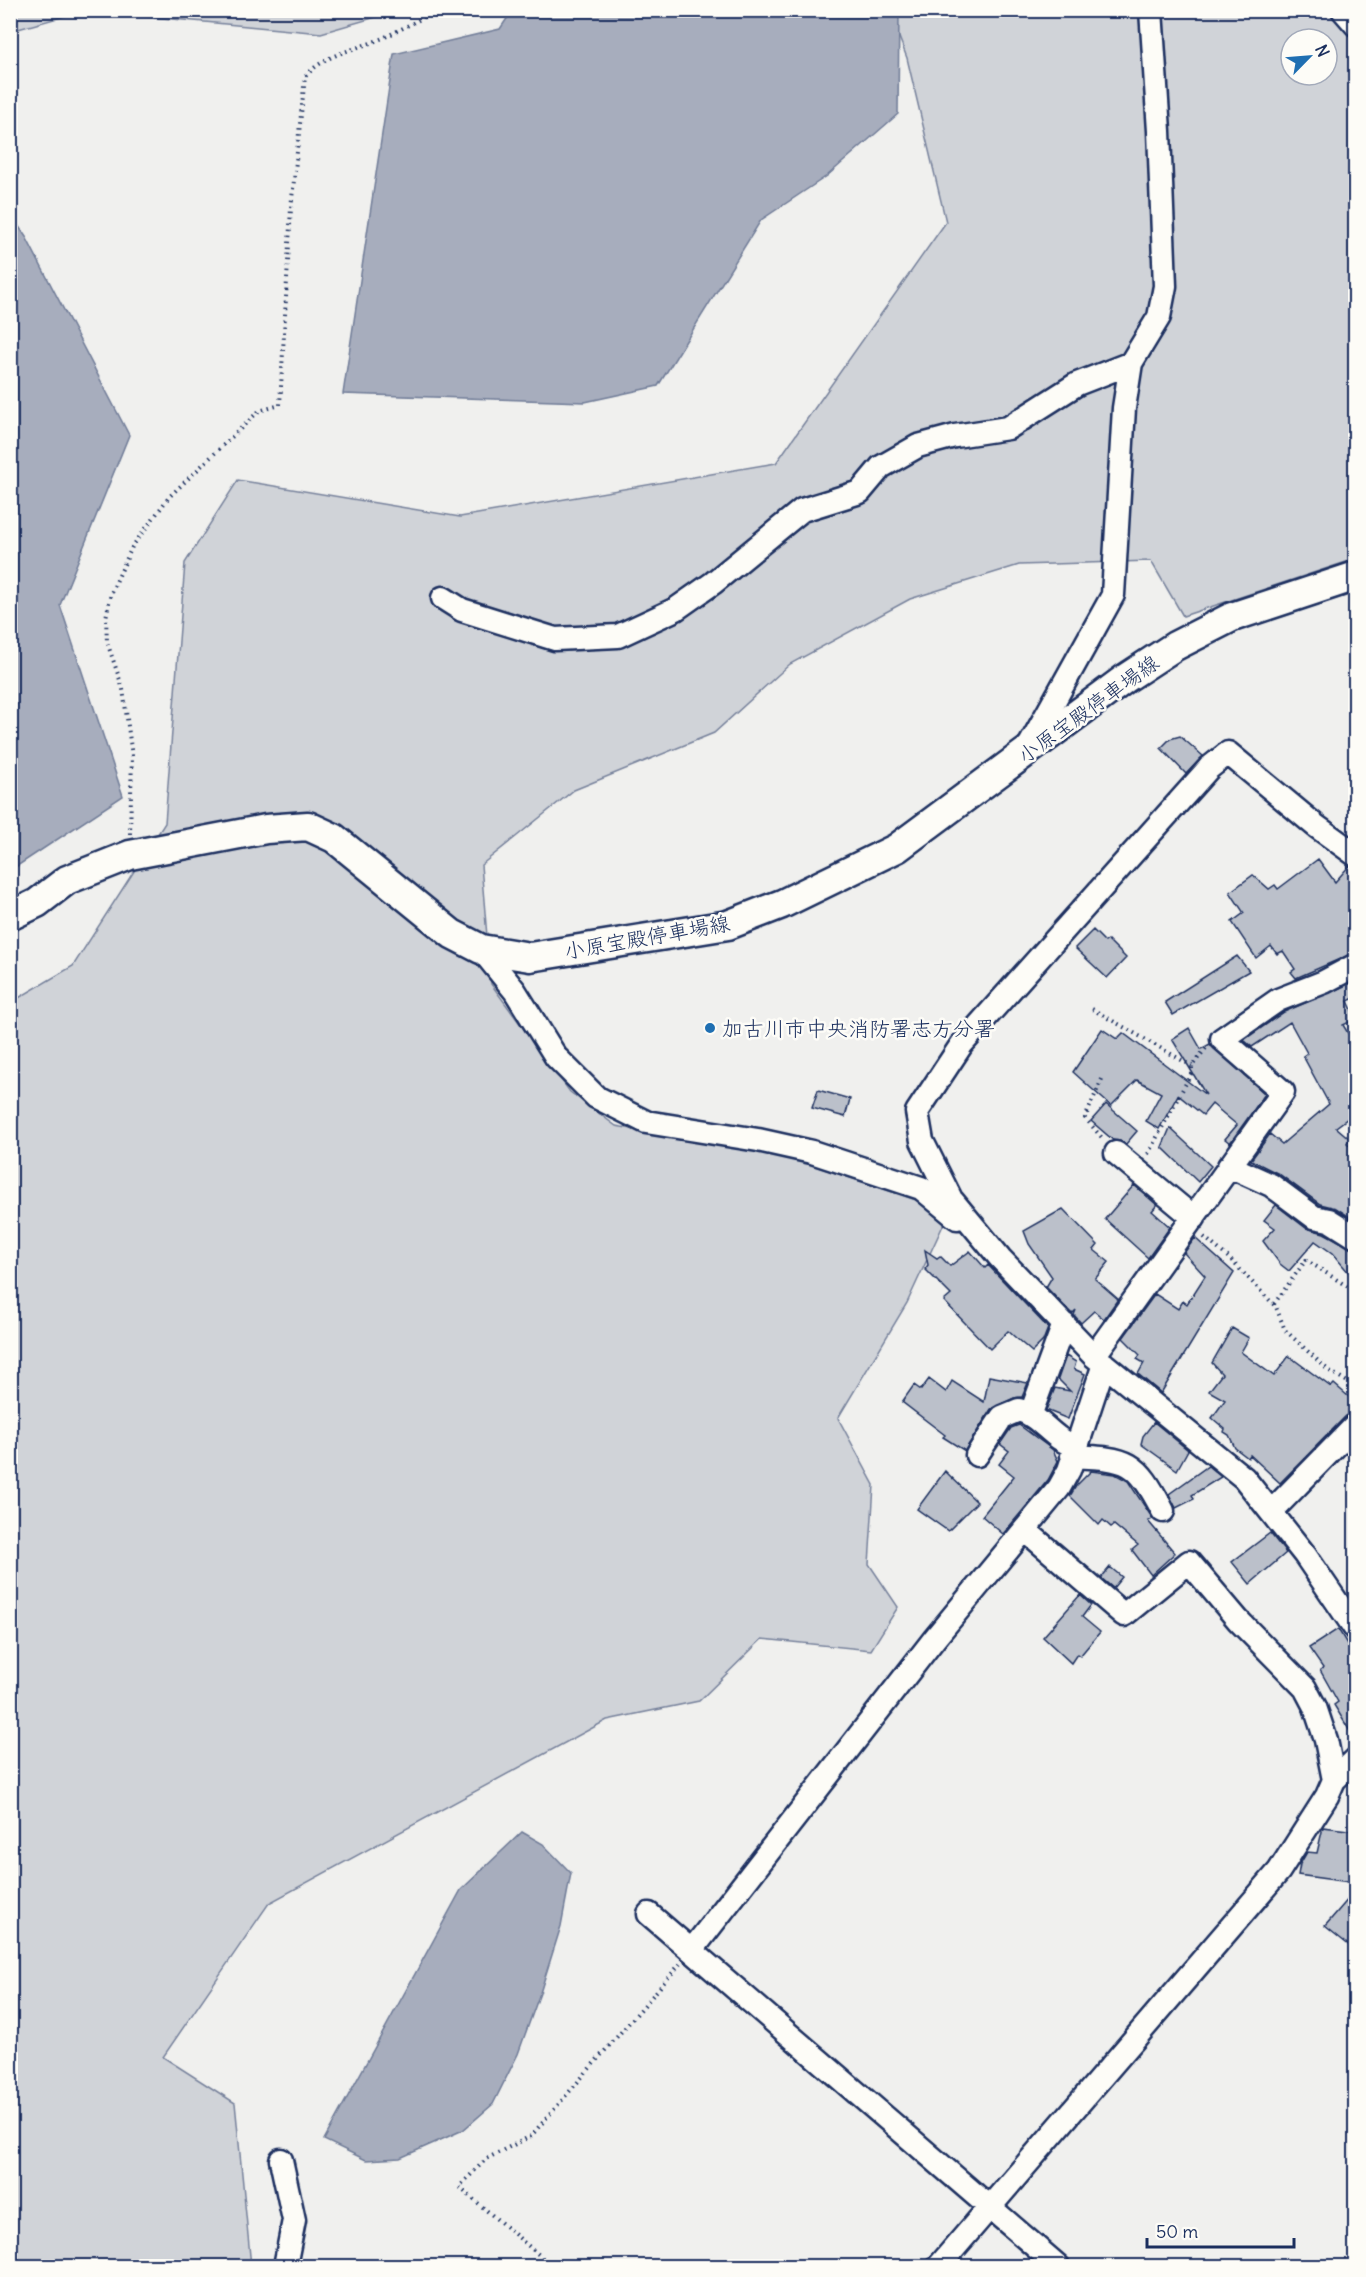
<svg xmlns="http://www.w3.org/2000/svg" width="1366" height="2277" font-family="Delius,'Klee One',sans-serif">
<rect width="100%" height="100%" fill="#f0f0ee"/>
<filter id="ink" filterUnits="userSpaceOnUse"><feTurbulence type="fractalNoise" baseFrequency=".0167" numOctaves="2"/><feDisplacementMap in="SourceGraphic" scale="12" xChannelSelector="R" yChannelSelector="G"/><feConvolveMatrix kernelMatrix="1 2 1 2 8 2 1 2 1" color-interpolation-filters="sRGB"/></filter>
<g filter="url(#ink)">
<!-- green -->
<path fill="#d0d3d8" stroke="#76819b" stroke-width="1.5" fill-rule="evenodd" d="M11,10H83V11L11,31Z
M87,11L397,10V11L321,33Z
M889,11H1355V559L1183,616L1151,561L1019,565L910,599L790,664L714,733L574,790L481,865L491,984L570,1092L616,1126L788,1157L919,1201L945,1221L907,1303L838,1418L874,1485L869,1564L898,1607L871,1650L762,1639L699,1701L607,1720L269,1903L163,2057L235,2103L251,2266H11L10,1003L73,966L165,823L185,563L238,480L460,517L776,463L946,222L907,58ZM1291,39H1327V75H1291Z"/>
<!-- water -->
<path fill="#a7adbd" stroke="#6f7b97" stroke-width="1.5" d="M512,11H899L898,114L827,176L761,220L658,386L585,402L343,394L394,54L500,29Z
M11,215L26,237L129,435L60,605L123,796L11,870Z
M522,1832L543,1844L571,1873L561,1926L540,1993L518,2054L493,2104L463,2130L400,2158L366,2160L324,2140L461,1890Z"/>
<!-- building -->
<path fill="#bbc0ca" stroke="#1b2f5e" stroke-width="1.5" d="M1180,736L1203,756L1186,774L1161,748L1170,739Z
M1318,859L1335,882L1349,866L1356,868V952L1296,978L1291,972L1295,969L1283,951L1277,954L1271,946L1256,958L1232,922L1244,913L1230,892L1253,875L1269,889L1275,885L1278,889Z
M1093,930L1105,942L1108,940L1126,958L1107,978L1075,948Z
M1237,956L1249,971L1173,1015L1165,1002Z
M1356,981V997L1348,1001L1356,1019L1343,1025L1356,1046V1112L1336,1127L1350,1139L1347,1143L1356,1151V1182L1349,1189L1356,1195V1221L1336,1208L1320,1204L1279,1174L1251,1160L1270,1134L1282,1144L1329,1104L1303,1056L1307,1053L1290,1022L1252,1047L1244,1040L1284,1012Z
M1189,1028L1201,1049L1210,1044L1265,1094L1230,1143L1225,1139L1237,1125L1212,1104L1203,1115L1178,1095L1159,1129L1146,1121L1161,1093L1137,1080L1111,1106L1073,1072L1102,1029L1117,1039L1123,1033L1206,1095L1172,1039Z
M818,1090L850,1099L845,1117L812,1108Z
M1106,1104L1137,1131L1126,1144L1113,1140L1091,1121Z
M1170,1128L1211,1166L1198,1182L1162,1147Z
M1134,1185L1157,1205L1152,1211L1170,1227L1148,1258L1105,1219Z
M1276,1205L1306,1228L1324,1233L1356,1250V1281L1332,1253L1315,1241L1289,1271L1280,1264L1263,1241L1275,1228L1264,1220Z
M1063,1209L1098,1245L1094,1250L1109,1262L1095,1279L1118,1299L1104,1319L1094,1311L1081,1323L1074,1315L1076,1310L1072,1314L1046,1287L1052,1277L1029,1244L1024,1231Z
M1195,1238L1234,1273L1161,1393L1138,1374L1144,1363L1137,1359L1140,1355L1123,1338L1155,1294L1178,1309L1183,1301L1187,1304L1205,1276L1184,1253Z
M925,1250L937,1258L940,1256L950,1266L970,1251L985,1268L988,1265L1048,1328L1043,1341L1032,1352L1008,1331L990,1349L944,1301L951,1295L925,1269L928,1265Z
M1232,1328L1249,1338L1241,1352L1274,1376L1289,1356L1331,1387L1334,1384L1356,1403V1412L1346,1416L1280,1483L1250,1455L1248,1458L1235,1448L1229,1435L1224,1432L1225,1429L1212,1418L1225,1400L1209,1391L1222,1374L1212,1363Z
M1066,1356L1076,1362L1074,1369L1085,1374L1068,1419L1046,1410L1055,1388L1070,1391L1058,1379Z
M989,1376L1028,1383L1022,1397L1014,1398L991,1409L965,1451L943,1437L945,1435L902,1402L914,1385L921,1390L929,1379L946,1392L952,1381L984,1402Z
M1154,1422L1188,1450L1177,1470L1141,1444L1143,1436Z
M1019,1425L1053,1450L1058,1461L1048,1480L1003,1534L982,1516L1014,1476L999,1464L1009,1451L1000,1444L1011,1428Z
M1208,1466L1221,1477L1192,1495L1194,1499L1176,1508L1169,1494Z
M945,1471L977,1502L948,1531L917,1509Z
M1091,1471L1115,1474L1128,1481L1153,1519L1148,1521L1175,1553L1151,1575L1132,1550L1138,1545L1114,1525L1111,1527L1103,1520L1099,1525L1070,1496L1076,1486Z
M1270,1533L1286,1553L1250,1584L1232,1562Z
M1110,1567L1122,1577L1113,1588L1101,1578Z
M1080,1595L1091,1605L1082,1617L1100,1632L1080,1656L1077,1654L1071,1663L1043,1637Z
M1338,1629L1356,1659V1741L1334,1705L1338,1702L1320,1670L1323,1668L1309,1648Z
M1323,1827L1356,1831V1883L1298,1875L1300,1864L1307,1852L1317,1853Z
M1356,1890V1951L1325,1926Z"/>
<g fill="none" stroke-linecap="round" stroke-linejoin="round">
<!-- minor casing -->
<g stroke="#1b2f5e" stroke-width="27">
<path id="minor" d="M1343,10L1356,25
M443,598L462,610L555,639L618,636L676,609L713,583L802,510L860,492L881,467L918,446L955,436L1008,428L1077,384L1131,363
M1028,748L1113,595L1124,408L1131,363L1159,317L1165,286L1159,131L1151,10
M1356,855L1316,826L1228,753L1209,768L962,1044L917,1112L922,1141L951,1199L1000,1258L1094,1356L1244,1478L1305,1555L1356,1630
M481,949L515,991L556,1057L596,1097L646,1122L758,1140L812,1152L921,1188L957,1218
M1116,1153L1194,1218
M1229,1166L1271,1185L1314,1217L1329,1220L1356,1237
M1094,1356L1283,1092L1222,1039L1278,1000L1324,982L1356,965
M1031,1413L1064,1324
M977,1455L1002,1417L1019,1410C1042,1417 1051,1439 1075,1446
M1072,1456C1129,1459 1136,1459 1163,1511
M1271,1512L1356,1425
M1025,1530L1124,1615L1189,1562L1238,1620L1305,1688L1315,1707L1326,1740L1334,1780
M649,1914L1058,2266
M692,1950L935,1638L1059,1488L1069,1470L1104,1364
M281,2160L294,2220L285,2266
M939,2266L1279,1871L1327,1796L1334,1780L1356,1759"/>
</g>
<!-- major casing -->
<g stroke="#1b2f5e" stroke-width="33">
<path id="major" d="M10,916L37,903L67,880L130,855L266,829L308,826L334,838L452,934L481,949L530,957L728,925L782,904L897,848L1126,678L1175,646L1232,617L1356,576"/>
</g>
<!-- path -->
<path stroke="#1b2f5e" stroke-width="4" stroke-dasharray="1.5 4.5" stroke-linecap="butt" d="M130,834L132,756L123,689L107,642L106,618L111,593L132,547L169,497L259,411L280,405L291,208L305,77C325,53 356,50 383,38C402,29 420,19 438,10
M1092,1009L1192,1066
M1102,1079L1085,1118L1104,1140
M1148,1154L1192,1072V1066L1206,1048
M1204,1237L1230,1259L1276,1307L1285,1330L1328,1370L1356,1387
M1274,1304L1306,1260L1356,1292
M552,2266L459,2187L486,2159L531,2136L680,1964"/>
<!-- minor -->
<use href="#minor" stroke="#fdfcf7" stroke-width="22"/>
<!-- major -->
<use href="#major" stroke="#fdfcf7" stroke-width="28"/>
</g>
</g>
<!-- markers -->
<circle fill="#1f6fb2" stroke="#fdfcf7" stroke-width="2" cx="710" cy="1028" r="6"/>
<g text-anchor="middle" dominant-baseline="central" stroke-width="5" stroke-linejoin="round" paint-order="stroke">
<!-- street labels -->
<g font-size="21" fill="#1b2f5e" stroke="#fdfcf7">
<text transform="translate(1088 709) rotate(-36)">小原宝殿停車場線</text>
<text transform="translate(647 937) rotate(-10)">小原宝殿停車場線</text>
</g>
<!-- poi labels -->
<g font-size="21" fill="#1b2f5e" stroke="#fdfcf7" text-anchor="start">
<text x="722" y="1028">加古川市中央消防署志方分署</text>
</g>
</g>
<!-- margin -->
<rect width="1366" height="2277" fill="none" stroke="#fdfcf7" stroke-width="36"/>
<rect x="18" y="18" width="1330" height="2241" fill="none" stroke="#1b2f5e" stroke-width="2" filter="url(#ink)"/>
<!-- north arrow -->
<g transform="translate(1309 57) rotate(65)"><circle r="28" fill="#fdfcf7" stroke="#a3aaba" stroke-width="1.5"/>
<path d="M0-4.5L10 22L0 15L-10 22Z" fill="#1f6fb2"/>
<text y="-9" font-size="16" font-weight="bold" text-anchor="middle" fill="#1b2f5e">N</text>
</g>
<!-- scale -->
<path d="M1147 2238v9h147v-9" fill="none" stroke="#1b2f5e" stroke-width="3"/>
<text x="1156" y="2238" font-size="18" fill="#1b2f5e" stroke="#fdfcf7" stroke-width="4.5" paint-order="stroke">50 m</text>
</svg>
